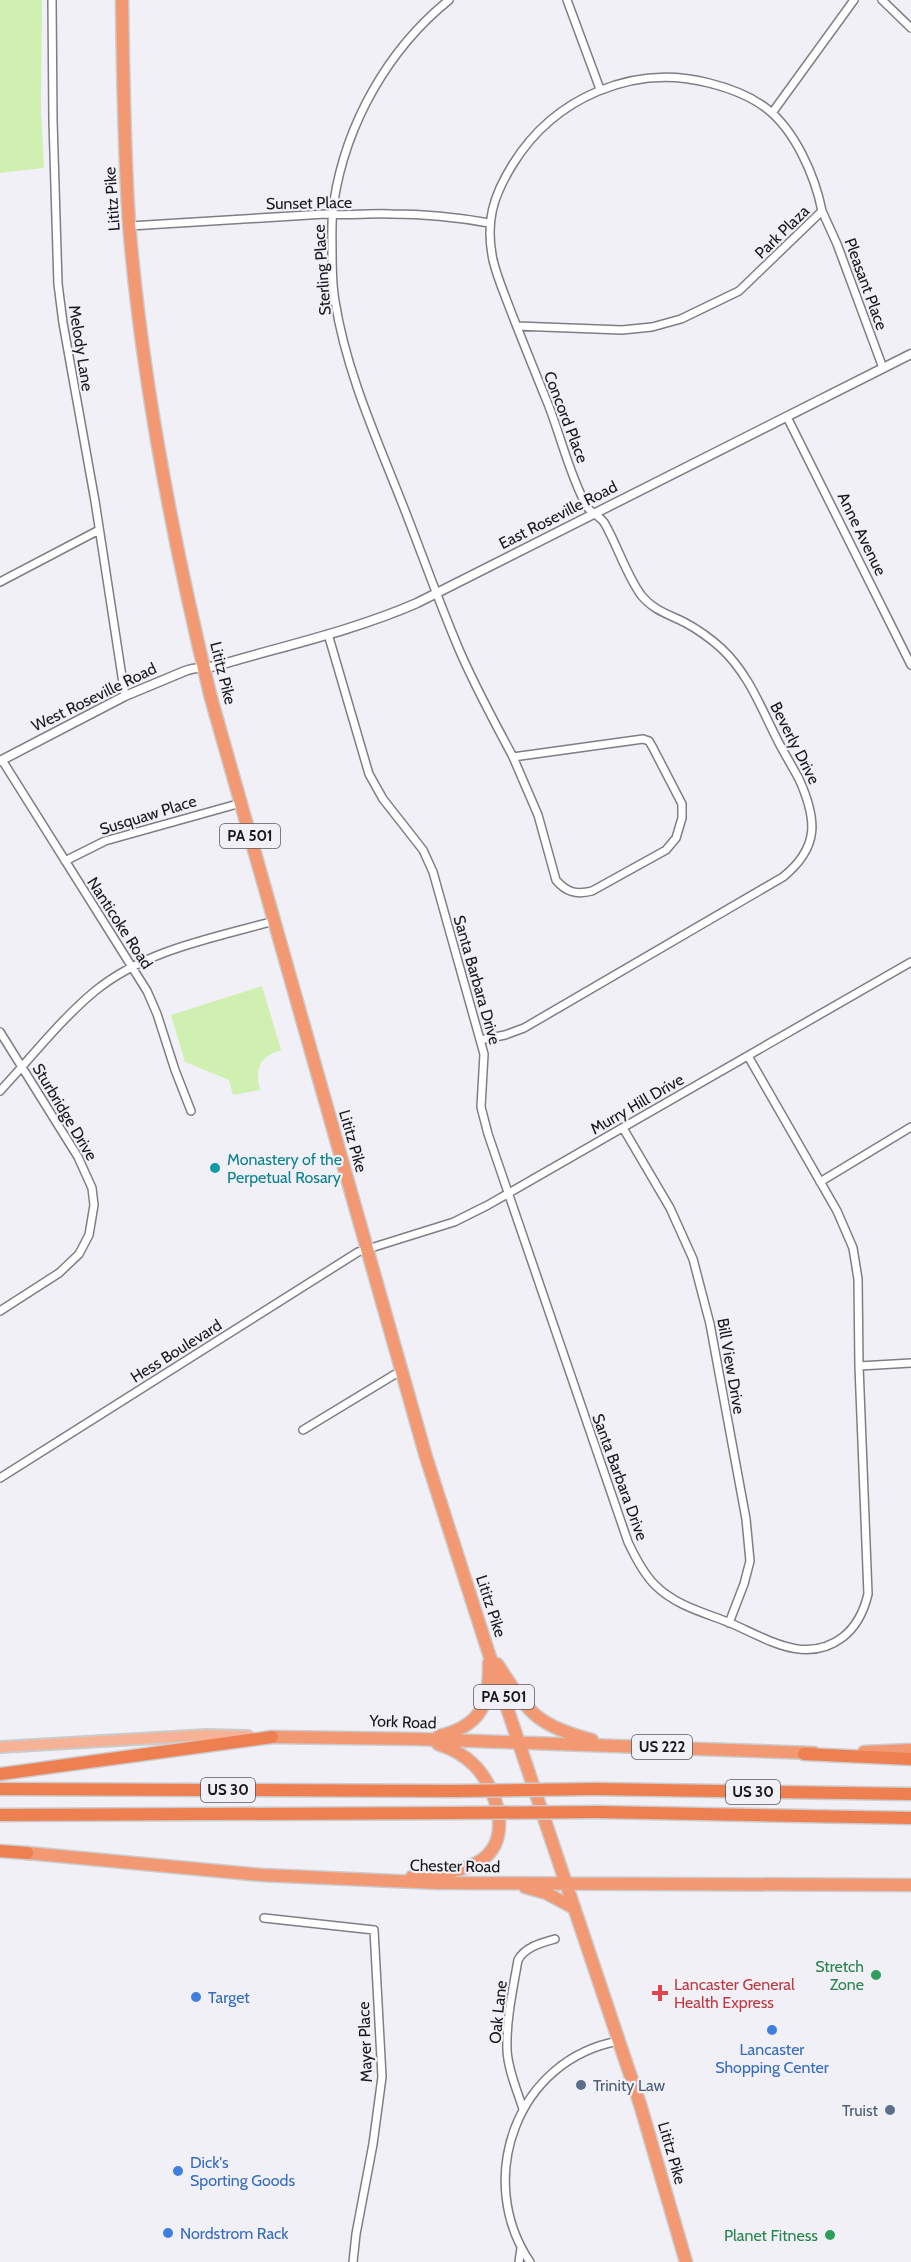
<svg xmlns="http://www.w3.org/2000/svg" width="911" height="2262" font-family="Cabin,sans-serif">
<rect width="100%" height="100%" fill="#f1f0f7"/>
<!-- green -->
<path fill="#cff0b1" d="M0,0H42L41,111L44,168L0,173Z
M262,986L281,1050C259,1056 255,1070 260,1090L233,1095L229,1080L185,1062L171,1015Z"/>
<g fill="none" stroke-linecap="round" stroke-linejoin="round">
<!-- minor casing -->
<g stroke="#807e85" stroke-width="10">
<path id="minor" d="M52,0L53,121L58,284L63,323L95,501L125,696
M449,0C388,49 346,124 334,201C331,217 332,234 332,251C332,267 332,284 335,301C346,371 376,437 402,503C421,551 438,600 458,647C474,685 494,721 513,757
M567,0L600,89
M882,0L911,28
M772,113L854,0
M822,211L837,244L883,368
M130,226L325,214C347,216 369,213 391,214C424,214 456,217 489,223
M787,417L911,665
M0,582L99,530
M328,634L369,774L383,799L423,850L433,872L484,1054L481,1107L488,1134L628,1542C635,1557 643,1573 655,1585C675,1605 702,1612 728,1622C766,1638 805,1666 843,1637C857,1626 864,1611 868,1594L859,1366L858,1279L853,1248L837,1211L748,1056
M643,739L649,741L653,748L682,804V818L676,838L666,850L592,891C576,895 566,892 556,880L538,815L513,757Z
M2,760L147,991L157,1014L175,1070L191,1111
M65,861L105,841L241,803
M0,1032L78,1157L92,1188L94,1205L89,1235L79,1254L59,1273L0,1311
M480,1040L505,1035L524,1028L783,877C820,847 817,819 799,779C793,768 786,756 780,745C762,711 750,675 721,648C710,638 697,629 684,622C668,614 653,610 641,595C626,574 618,547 605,524C600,515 590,514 586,505C569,473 561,437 548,404C535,372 522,340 510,309C504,293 497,277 493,260C485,222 493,196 513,164C554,98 633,63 709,83C729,88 749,95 766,108C795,130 815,176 822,211L739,291L681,319L652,327L622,330L517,326
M0,1091C31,1058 60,1020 95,991C145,950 213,938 274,921
M623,1128L670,1208L693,1259L710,1324L746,1519L750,1561L744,1584L729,1623
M820,1182L911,1127
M859,1366L911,1363
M303,1430L402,1370
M0,1478L358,1252L454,1222L488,1205L911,962
M264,1918L374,1930L382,2077L373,2144L356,2234L353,2262
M523,2109C517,2090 508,2070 507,2050C506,2020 513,1989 518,1960C525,1947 541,1943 555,1939
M519,2262L521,2248
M530,2262C474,2179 517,2059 619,2041"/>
</g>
<!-- tertiary casing -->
<g stroke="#807e85" stroke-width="11">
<path id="tertiary" d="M0,761L125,696L185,671C195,667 205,668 216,666C283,646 353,631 417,603L911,354"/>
</g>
<!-- primary casing -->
<g stroke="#cccccd" stroke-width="14">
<path id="primary" d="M0,1747L206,1735L248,1736"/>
</g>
<!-- trunk casing -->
<g stroke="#cccccd" stroke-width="15">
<path id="trunk" d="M122,0C123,75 124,149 129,223C142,383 173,542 211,698L426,1457L488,1651L640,2104L686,2262
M497,1664C529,1712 534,1725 592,1740
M439,1736C481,1726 490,1704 489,1663
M272,1737L417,1739L814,1753
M864,1752L911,1750
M27,1853L262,1875L438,1883L911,1885
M412,1877C434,1873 464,1873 483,1859C513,1837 496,1787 474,1765C464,1755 451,1748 438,1744
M525,1887L546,1893L574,1908"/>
</g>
<!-- motorway casing -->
<g stroke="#cccccd" stroke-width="15">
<path id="motorway" d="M804,1754L911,1759
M0,1774L272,1737
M0,1789L455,1791
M595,1789L911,1794
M598,1812L911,1818
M0,1815L455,1813
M0,1851L27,1853"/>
</g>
<!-- minor -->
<use href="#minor" stroke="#fff" stroke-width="7"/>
<!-- tertiary -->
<use href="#tertiary" stroke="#fff" stroke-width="8"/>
<!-- primary -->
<use href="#primary" stroke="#f5b296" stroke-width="10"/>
<!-- trunk -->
<use href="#trunk" stroke="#f29873" stroke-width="12"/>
<!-- motorway -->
<use href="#motorway" stroke="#ee7f50" stroke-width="12"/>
<!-- motorway-bridge casing -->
<g stroke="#cccccd" stroke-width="15" stroke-linecap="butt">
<path id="motorway-bridge" d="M455,1791L595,1789
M455,1813L598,1812"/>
</g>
<!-- motorway-bridge -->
<use href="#motorway-bridge" stroke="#ee7f50" stroke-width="12"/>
</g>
<!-- markers -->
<circle fill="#0f9aa8" stroke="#f1f0f7" stroke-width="2" cx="215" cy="1168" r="6"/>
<g fill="#2e9e5b" stroke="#f1f0f7" stroke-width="2">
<circle cx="876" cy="1975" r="6"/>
<circle cx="830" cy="2235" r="6"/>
</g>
<path fill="#e0444e" stroke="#f1f0f7" stroke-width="2" d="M657 1984h6v6h6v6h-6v6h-6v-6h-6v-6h6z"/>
<g fill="#3f7fe0" stroke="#f1f0f7" stroke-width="2">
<circle cx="196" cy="1997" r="6"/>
<circle cx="772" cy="2030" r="6"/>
<circle cx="178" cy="2171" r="6"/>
<circle cx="168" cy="2233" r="6"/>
</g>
<g fill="#5c6f8a" stroke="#f1f0f7" stroke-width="2">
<circle cx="581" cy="2085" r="6"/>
<circle cx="890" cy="2110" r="6"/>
</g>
<g text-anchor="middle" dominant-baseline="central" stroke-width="4.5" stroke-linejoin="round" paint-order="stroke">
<!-- shield labels -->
<g fill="#f1f0f7" stroke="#59595c" stroke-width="1.5">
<rect x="220" y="824" width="60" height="24" rx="4.5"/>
<rect x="474" y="1685" width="60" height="24" rx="4.5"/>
<rect x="632" y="1735" width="60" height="24" rx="4.5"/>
<rect x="201" y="1778" width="54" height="24" rx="4.5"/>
<rect x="726" y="1780" width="54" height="24" rx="4.5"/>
</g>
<g font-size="15" font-weight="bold" fill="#18181a">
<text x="250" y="836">PA 501</text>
<text x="504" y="1697">PA 501</text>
<text x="662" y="1747">US 222</text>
<text x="228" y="1790">US 30</text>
<text x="753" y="1792">US 30</text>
</g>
<!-- street labels -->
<g font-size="16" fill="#18181a" stroke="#f1f0f7">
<text transform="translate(112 199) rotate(-94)">Lititz Pike</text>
<text transform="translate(309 203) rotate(-1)">Sunset Place</text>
<text transform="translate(782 232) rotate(-44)">Park Plaza</text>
<text transform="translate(322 270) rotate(-94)">Sterling Place</text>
<text transform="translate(866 284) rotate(70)">Pleasant Place</text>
<text transform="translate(81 348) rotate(81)">Melody Lane</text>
<text transform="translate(566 417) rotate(69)">Concord Place</text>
<text transform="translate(558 515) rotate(-27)">East Roseville Road</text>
<text transform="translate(862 534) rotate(64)">Anne Avenue</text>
<text transform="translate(223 673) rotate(76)">Lititz Pike</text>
<text transform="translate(94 697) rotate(-26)">West Roseville Road</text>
<text transform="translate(795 743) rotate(63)">Beverly Drive</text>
<text transform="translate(148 815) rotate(-17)">Susquaw Place</text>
<text transform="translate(120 923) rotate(57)">Nanticoke Road</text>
<text transform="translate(477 980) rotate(74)">Santa Barbara Drive</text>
<text transform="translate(637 1104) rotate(-30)">Murry Hill Drive</text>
<text transform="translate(65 1112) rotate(59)">Sturbridge Drive</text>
<text transform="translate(353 1141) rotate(74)">Lititz Pike</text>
<text transform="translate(176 1351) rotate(-32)">Hess Boulevard</text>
<text transform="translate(731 1366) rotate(80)">Bill View Drive</text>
<text transform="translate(620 1477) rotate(70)">Santa Barbara Drive</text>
<text transform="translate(491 1606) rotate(72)">Lititz Pike</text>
<text transform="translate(403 1722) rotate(2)">York Road</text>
<text transform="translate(455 1866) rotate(1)">Chester Road</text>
<text transform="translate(498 2012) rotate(-84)">Oak Lane</text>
<text transform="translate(365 2042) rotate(-92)">Mayer Place</text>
<text transform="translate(672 2153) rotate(74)">Lititz Pike</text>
</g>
<!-- culture labels -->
<g font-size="16" fill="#0d838f" stroke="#f1f0f7" text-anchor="start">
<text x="227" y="1159">Monastery of the<tspan x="227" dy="18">Perpetual Rosary</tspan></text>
</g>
<!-- leisure labels -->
<g font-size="16" fill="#27864d" stroke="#f1f0f7" text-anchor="end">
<text x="864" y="1966">Stretch<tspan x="864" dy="18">Zone</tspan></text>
<text x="818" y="2235">Planet Fitness</text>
</g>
<!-- health labels -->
<g font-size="16" fill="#be3a42" stroke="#f1f0f7" text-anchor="start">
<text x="674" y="1984">Lancaster General<tspan x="674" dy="18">Health Express</tspan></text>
</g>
<!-- shop labels -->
<g font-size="16" fill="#366cbe" stroke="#f1f0f7" text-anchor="start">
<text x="208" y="1997">Target</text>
<text x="772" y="2049" text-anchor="middle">Lancaster<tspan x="772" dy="18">Shopping Center</tspan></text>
<text x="190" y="2162">Dick's<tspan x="190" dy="18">Sporting Goods</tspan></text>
<text x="180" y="2233">Nordstrom Rack</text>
</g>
<!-- service labels -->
<g font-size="16" fill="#4e5e75" stroke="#f1f0f7" text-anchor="start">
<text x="593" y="2085">Trinity Law</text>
<text x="878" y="2110" text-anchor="end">Truist</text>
</g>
</g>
</svg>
